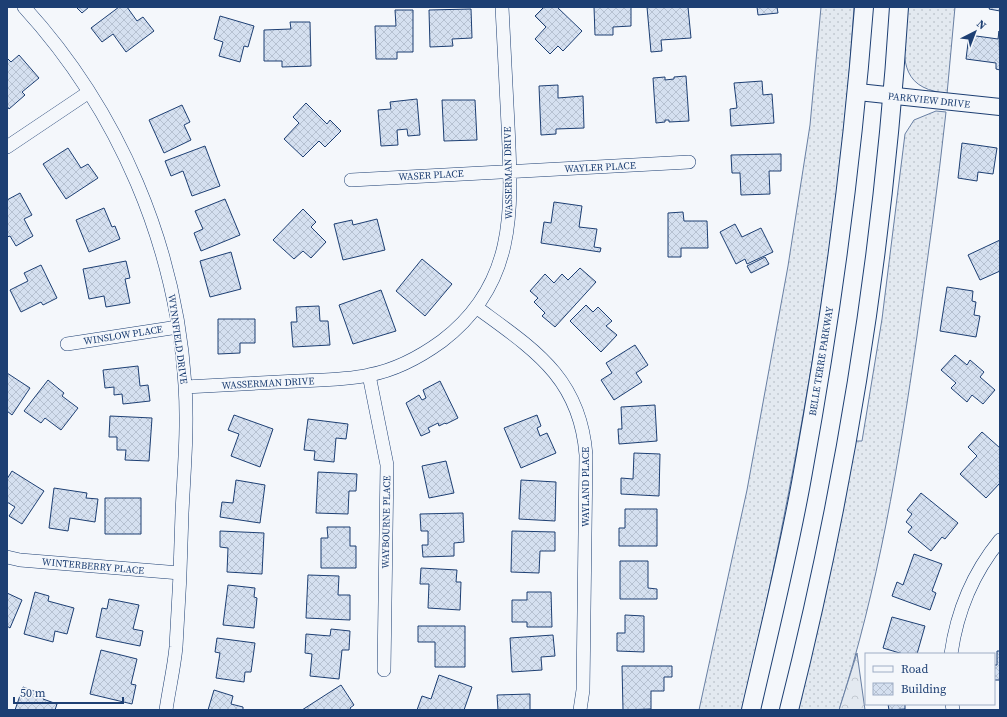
<svg xmlns="http://www.w3.org/2000/svg" width="1007" height="717" font-family="'Source Serif 4',serif">
<defs>
<pattern id="grass-dots" width="8" height="8" patternUnits="userSpaceOnUse"><rect width="8" height="8" fill="#e3e9f0"/><path d="M2 2h.1M6 6h.1" fill="none" stroke="#c2c9d1" stroke-width="1.8" stroke-linecap="round"/></pattern>
<pattern id="forest-crowns" width="20" height="18" patternUnits="userSpaceOnUse"><rect width="20" height="18" fill="#e3e9f0"/><path d="M2 6a3 3 0 1 1 6 0M12 15a3 3 0 1 1 6 0" fill="none" stroke="#c2c9d1"/></pattern>
<pattern id="building-cross-hatch" width="8" height="8" patternUnits="userSpaceOnUse"><rect width="8" height="8" fill="#d5e0f0"/><path d="M0 0l8 8M0 8l8-8" fill="none" stroke="#b6c1d1"/></pattern>
</defs>
<rect width="100%" height="100%" fill="#f4f7fb"/>
<!-- grass -->
<path fill="url(#grass-dots)" stroke="#687fa3" d="M821,7H854C839,245 795,478 743,710H699L747,490L788,266L810,125Z
M908,7H955L947,94C939,92 930,91 923,87C895,73 906,32 908,7Z
M936,111L946,112C938,187 927,262 917,336C899,462 878,589 839,710H797L855,441H862L882,319L905,134L914,120Z"/>
<!-- forest -->
<path fill="url(#forest-crowns)" stroke="#687fa3" d="M857,653L865,710H839Z"/>
<!-- building -->
<path fill="url(#building-cross-hatch)" stroke="#1d3f73" d="M76,7H89L82,13Z
M119,7H127L137,21L143,17L154,31L126,52L113,34L102,42L91,28Z
M544,7H557L582,31L563,51L558,46L550,54L535,39L546,27L535,16Z
M594,7H631V26L613,27V35H595Z
M647,7H688L691,38L661,40L662,51L651,52Z
M757,7H777L778,13L758,15Z
M990,7H1000V11L989,9Z
M471,9L472,38L452,39L453,46L430,47L429,10Z
M395,10H413V52H397V59H376L375,26H396Z
M220,16L254,26L248,47L244,46L240,62L219,56L223,42L214,39Z
M290,22H310L311,66L282,67V61H264V30L291,29Z
M999,31L1000,70L996,69V63L966,59L969,35L998,39Z
M19,55L39,78L22,92L25,95L9,109L7,106V58L11,62Z
M686,76L689,121L669,122V120H665V122L656,123L653,78L665,77V80L674,79V77Z
M762,81L763,95L772,94L774,123L731,126L730,109L737,108L734,83Z
M558,85V98L583,96L584,128L556,129V134L541,135L539,86Z
M417,99L420,135L408,136L407,129L397,130L398,145L381,146L378,110L391,109L390,102Z
M442,100H475L477,140L444,141Z
M306,103L327,124L330,120L341,131L325,147L319,141L303,157L284,139L299,123L293,117Z
M182,105L190,122L184,125L191,140L164,153L149,120Z
M962,143L997,148L993,174L978,172L977,181L958,178Z
M205,146L220,186L192,196L183,171L171,176L165,161Z
M68,148L81,168L88,164L98,178L66,199L43,164Z
M781,154V171H769L770,194L741,195L740,173H732L731,155Z
M20,193L32,215L24,219L33,236L16,246L10,236L7,237V200Z
M225,199L240,235L201,251L194,233L203,229L195,211Z
M554,202L582,206L579,227L597,229L594,247L601,248L600,252L541,243L544,222L551,223Z
M104,208L112,227L115,226L120,239L89,252L76,220Z
M303,209L316,222L311,227L326,242L311,258L303,251L294,259L273,240Z
M683,212L684,221H707L708,248H681V257H668V213Z
M377,219L385,250L343,260L334,224L352,220L353,225Z
M735,224L742,237L761,228L773,252L747,264L745,259L736,264L720,232Z
M1000,240V271L980,280L968,255Z
M231,252L241,289L210,297L200,261Z
M765,257L769,264L751,273L747,266Z
M422,259L452,284L425,316L396,291Z
M126,261L130,278L125,279L130,303L106,307L104,296L89,299L83,269Z
M41,265L57,298L43,305L41,302L21,312L10,290L28,281L24,273Z
M580,268L596,282L555,327L542,316L545,313L534,302L538,298L530,291L545,274L554,283L562,274L568,280Z
M947,287L973,291L972,301L976,302L974,315L980,316L976,337L940,331Z
M381,290L396,331L353,344L339,305Z
M586,305L593,312L598,307L612,321L606,326L617,335L601,352L570,321Z
M319,306L320,321H328L330,345L293,347L291,322H297L296,307Z
M218,319H255V343H240V353L218,354Z
M635,345L648,365L636,373L642,382L614,400L601,380L612,373L606,363Z
M955,355L967,365L970,360L984,372L980,377L995,390L983,404L972,395L967,402L951,388L956,383L941,370Z
M138,366L140,386L148,385L150,401L123,404L122,394L114,395V387L105,388L103,370Z
M7,373L30,388L12,415L7,411Z
M48,380L64,393L62,396L78,408L61,430L45,418L41,423L24,411Z
M440,381L458,418L446,424L445,423L439,426L438,423L428,428L430,432L421,436L406,403L419,395L422,400L426,398L423,390Z
M655,405L657,441L619,444L618,429H622L621,407Z
M234,415L273,429L260,467L231,456L239,434L228,430Z
M537,415L541,426L537,428L540,436L547,433L556,453L521,468L504,428Z
M110,416L152,418L149,461L125,460L126,450H117V437H109Z
M308,419L348,424L346,439L336,438L334,462L314,460L315,451L304,450Z
M982,432L1000,448V483L986,498L960,474L977,456L968,447Z
M634,453L660,454L659,496L621,494V478L633,479Z
M446,461L454,493L429,498L422,466Z
M12,471L44,491L22,524L9,516L15,507L7,502V479Z
M318,472L357,474L356,491H349L348,514L316,513Z
M236,480L265,485L260,523L220,517L222,502L233,503Z
M521,480L556,482L555,521L519,519Z
M54,488L87,493L86,498L98,499L95,522L70,518L68,531L49,528Z
M921,493L958,523L945,539L942,537L931,551L908,532L912,527L906,522L912,514L907,510Z
M105,498H141V534H105Z
M625,509H657V546H619V528H625Z
M463,513L464,542L454,543V556L423,557L422,545H428V531H421L420,514Z
M327,527H350V546H356V568H321V538H328Z
M220,531L264,533L262,574L227,572L228,548L220,547Z
M512,531L555,532V551H540L539,573L511,572Z
M914,554L942,564L932,591L936,593L930,610L892,596L897,582L903,585Z
M620,561H648V588L657,589V599H620Z
M421,568L457,570L456,582H461L460,610L428,608L429,584H420Z
M308,575L339,576L338,595H350V620L306,618Z
M228,585L255,588L254,597L257,598L254,628L223,625Z
M35,592L49,596L48,601L74,608L67,634L55,631L53,642L24,634Z
M527,592H551L552,627H527V622H512V600H527Z
M7,593L22,600L10,628L7,626Z
M109,599L139,605L133,629L143,631L140,646L96,637L102,608L107,609Z
M625,615L644,616V652L617,651V633H625Z
M892,617L925,626L917,654H903L883,648Z
M418,626H465V667H435V642H418Z
M331,629L350,631L349,650H342L339,679L310,676L312,654L305,653L306,634L330,636Z
M553,635L555,656L541,657L542,670L512,672L510,638Z
M217,638L255,643L251,672H245L244,682L216,678L220,653L215,652Z
M101,650L137,659L131,684L136,685L132,704L90,694Z
M997,651H1000V680H994V665H997Z
M622,666H672V677H664V691H651V709L623,710Z
M439,675L472,687L464,710H417L422,696L431,699Z
M341,685L354,705L350,708L351,710H302Z
M23,687L45,695L43,699L57,704L55,710H15Z
M214,690L233,696L231,704L243,707V710H208Z
M530,694V710H498L497,695Z
M888,704H905V709L889,710Z"/>
<g fill="none" stroke-linecap="round" stroke-linejoin="round">
<!-- minor casing -->
<g stroke="#1d3f73" stroke-width="14">
<path id="minor" d="M24,7C119,111 176,245 185,385C188,428 184,470 182,513C181,557 179,602 176,647C174,668 169,689 166,710
M7,147L89,92
M351,180L689,162
M476,307C533,349 580,377 586,455L583,690L580,710
M67,344L178,327
M369,375L387,465L384,670
M185,387C223,385 260,383 298,381C321,380 346,380 369,375C396,370 420,357 442,341C517,284 512,209 508,125C506,86 504,46 502,7
M7,557L20,560L180,573
M951,654C957,611 973,573 1000,540
M952,704L953,710"/>
</g>
<!-- tertiary casing -->
<g stroke="#1d3f73" stroke-width="18">
<path id="tertiary" d="M858,92L1000,107"/>
</g>
<!-- secondary casing -->
<g stroke="#1d3f73" stroke-width="20">
<path id="secondary" d="M751,710C769,631 789,552 803,472C831,318 852,163 864,7
M789,710C847,480 884,243 899,7"/>
</g>
<!-- minor -->
<use href="#minor" stroke="#f4f7fb" stroke-width="13"/>
<!-- tertiary -->
<use href="#tertiary" stroke="#f4f7fb" stroke-width="16"/>
<!-- secondary -->
<use href="#secondary" stroke="#f4f7fb" stroke-width="18"/>
</g>
<g text-anchor="middle" dominant-baseline="central" stroke-width="3" stroke-linejoin="round" paint-order="stroke">
<!-- street labels -->
<g font-size="10" fill="#1d3f73" stroke="#f4f7fb">
<text transform="translate(929 100) rotate(6)">PARKVIEW DRIVE</text>
<text transform="translate(600 167) rotate(-3)">WAYLER PLACE</text>
<text transform="translate(508 173) rotate(-91)">WASSERMAN DRIVE</text>
<text transform="translate(431 175) rotate(-3)">WASER PLACE</text>
<text transform="translate(123 335) rotate(-9)">WINSLOW PLACE</text>
<text transform="translate(178 339) rotate(82)">WYNNFIELD DRIVE</text>
<text transform="translate(821 361) rotate(-81)">BELLE TERRE PARKWAY</text>
<text transform="translate(268 383) rotate(-3)">WASSERMAN DRIVE</text>
<text transform="translate(585 487) rotate(-90)">WAYLAND PLACE</text>
<text transform="translate(386 522) rotate(-89)">WAYBOURNE PLACE</text>
<text transform="translate(93 566) rotate(5)">WINTERBERRY PLACE</text>
</g>
</g>
<!-- border -->
<rect width="1007" height="717" fill="none" stroke="#1d3f73" stroke-width="16"/>
<!-- legend -->
<rect x="865" y="653" width="130" height="52" fill="#f4f7fb" stroke="#9eadc5"/>
<rect x="873" y="666" width="20" height="6" fill="#f4f7fb" stroke="#9eadc5"/>
<text x="901" y="673" font-size="12" fill="#1d3f73">Road</text>
<rect x="873" y="683" width="20" height="12" fill="url(#building-cross-hatch)" stroke="#9eadc5"/>
<text x="901" y="693" font-size="12" fill="#1d3f73">Building</text>
<!-- north arrow -->
<g transform="translate(975 32) rotate(42)" stroke="#f4f7fb" stroke-width="3" paint-order="stroke">
<path d="M0-3L7 15L0 10L-7 15Z" fill="#1d3f73"/>
<text y="-6" font-size="11" font-weight="bold" text-anchor="middle" fill="#1d3f73">N</text>
</g>
<!-- scale -->
<path d="M14 697v6h109v-6" fill="none" stroke="#1d3f73" stroke-width="2"/>
<text x="20" y="697" font-size="12" fill="#1d3f73" stroke="#f4f7fb" stroke-width="3" paint-order="stroke">50 m</text>
</svg>
